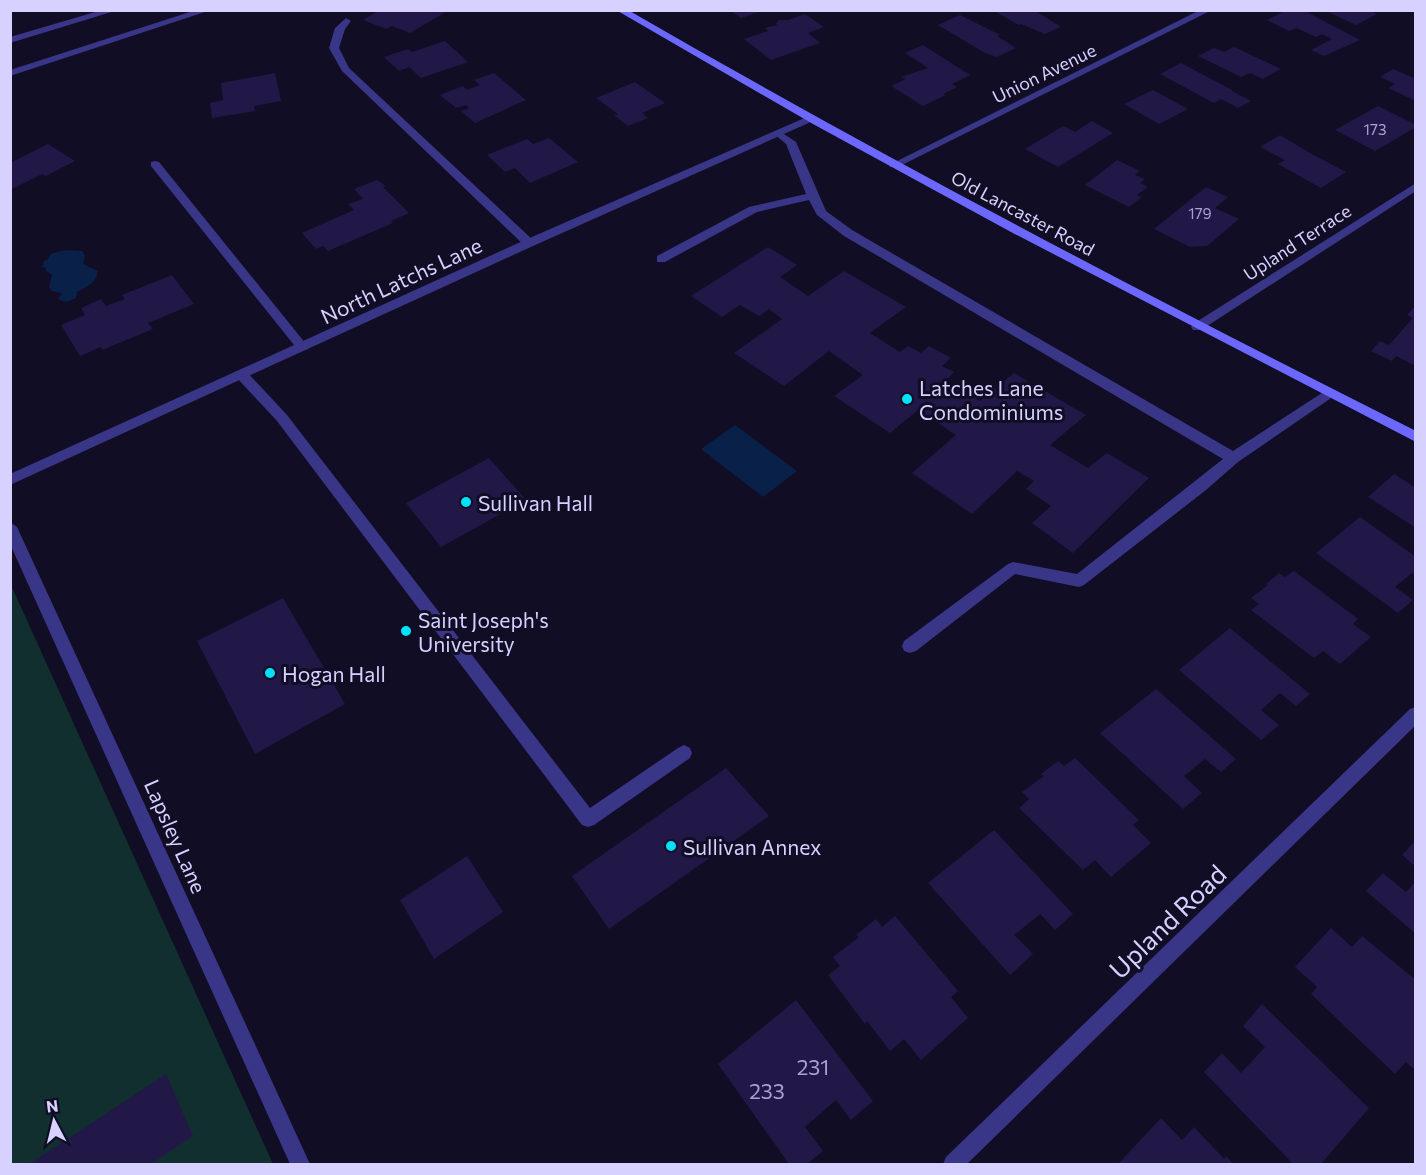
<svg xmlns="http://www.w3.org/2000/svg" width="1426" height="1175" font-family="Commissioner,sans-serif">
<rect width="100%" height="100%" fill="#110d25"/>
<!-- green -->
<path fill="#102f2e" d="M11,585L273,1164H11Z"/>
<!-- water -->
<path fill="#092048" d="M65,250L82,251L85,256L83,264L98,271C96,283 87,287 77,292L76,298L66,302L58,299L62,293L52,291L49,287L52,275L46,271L45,267L42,268L44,261L47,260L51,254Z
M735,425L797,471L763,497L701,449Z"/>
<!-- building -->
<path fill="#221847" d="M380,10L389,12L449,10L410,33L392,26L386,29L363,20Z
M729,10H761V11L741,18Z
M992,10H1034L1061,27L1045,34L1021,24L1019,25Z
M1286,10H1303L1360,40L1324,56L1311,50L1332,39L1322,34L1316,37L1296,28L1289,31L1267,20Z
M1324,10H1369L1377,14L1356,25Z
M805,14L824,27L808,33L820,43L771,60L744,39L768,31L765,28L777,25L776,23L779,20H788Z
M960,15L1000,35L997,36L1016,48L997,57L985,53L938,25Z
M445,41L468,62L421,78L409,67L399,71L384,57L408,49L412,52Z
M923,45L970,75L952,84L957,87L943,94L946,95L923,106L891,86L906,79L901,77L928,68L905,53Z
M1234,47L1281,69L1263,79L1250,73L1241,77L1198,56L1214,48L1224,52Z
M1181,63L1232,90V91L1251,101L1238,108L1221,99L1214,103L1160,74Z
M1393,69L1416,79V101L1388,88L1395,84L1380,77Z
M275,73L281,101L254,106L255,111L212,118L210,103L223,100L221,83Z
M494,73L526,100L475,123L461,111L469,108L466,105L456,108L440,95L463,86L467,90L480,85L474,80Z
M635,82L665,103L642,113L648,118L628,126L614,115L618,114L596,98Z
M1153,90L1188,109L1159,124L1124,104Z
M1378,106L1416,125V127L1375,151L1335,130Z
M1092,121L1113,133L1058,167L1025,149L1063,126L1075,132Z
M1280,135L1310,153L1346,172L1321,188L1278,164L1285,160L1260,147Z
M549,138L578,162L530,183L515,168L505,172L487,155L527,139L533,144Z
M48,144L75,161L46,176L42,174L10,190V163Z
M1117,160L1140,171L1135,175L1145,179L1140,183L1148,187L1137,195L1142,197L1129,207L1085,185Z
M377,180L386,186L383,187L409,213L391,221L393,223L328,251L323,246L316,249L302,233L354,210L348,204L363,199L354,189Z
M1206,187L1228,197L1215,208L1239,219L1207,246L1190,247L1154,229Z
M768,247L797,265L780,277L808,296L844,271L906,307L870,333L900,352L908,346L921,353L929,346L951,358L942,366L954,372L946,381L980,401L1014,373L1086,415L1050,445L1088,468L1107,453L1149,478L1073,553L1032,523L1051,506L1026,489L1034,481L1017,471L972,514L912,473L956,435L918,410L890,433L834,396L863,375L829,351L784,386L734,353L782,319L769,309L759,316L740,305L722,317L691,296Z
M172,275L194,304L148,323L153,329L102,350L101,347L80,356L61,325L85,315L81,308L101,299L106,306L125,299L122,295Z
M1416,305V366L1396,356L1392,361L1371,351L1380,341L1389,345L1413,318L1407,315Z
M489,458L526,500L441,547L406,503Z
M1394,474L1416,488V528L1368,497Z
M1360,517L1416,557V576L1412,573L1395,587L1413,600L1398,613L1316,553Z
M1294,571L1358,619L1353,624L1371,637L1340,664L1323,651L1314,658L1251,610L1259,604L1251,598L1268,585L1266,584L1279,573L1285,577Z
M283,598L345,704L255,754L197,641Z
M1230,628L1310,694L1296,706L1280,693L1261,710L1279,725L1261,740L1179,670Z
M1156,689L1236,759L1221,772L1205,759L1184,776L1202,793L1183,809L1100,733Z
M1075,758L1139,820L1133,825L1151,843L1111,877L1095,860L1083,870L1019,808L1029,799L1022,792L1044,776L1041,774L1058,761L1064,766Z
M726,768L769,816L609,929L572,876Z
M994,830L1073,914L1055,930L1040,914L1014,935L1033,954L1010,975L928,883Z
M1416,840V867L1402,855Z
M467,856L503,912L434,959L400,900Z
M1383,873L1406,892L1416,881V934L1366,891Z
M895,916L958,991L951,997L968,1018L921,1060L904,1039L890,1051L867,1021L865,1024L828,975L840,966L833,957L859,937L856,935L876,919L882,927Z
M1331,928L1352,947L1362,936L1416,980L1415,1070L1406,1062L1395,1074L1311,994L1317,987L1295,967Z
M796,1000L873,1101L851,1120L836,1100L805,1127L823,1151L807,1164H789L718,1064Z
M1262,1004L1369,1108L1321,1164H1293L1204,1072L1222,1053L1241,1073L1265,1047L1243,1026Z
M166,1074L193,1136L151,1164H29Z
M1161,1118L1182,1140L1194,1127L1224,1159L1226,1156L1233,1164H1118Z"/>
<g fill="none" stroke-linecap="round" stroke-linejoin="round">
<!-- service -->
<path fill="#393587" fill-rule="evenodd" d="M102,10H118L10,43V37Z
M196,10H211L10,76V70Z
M346,18L351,21L345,29L339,48L349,68L533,240V246H525L342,71L329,48L335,28Z
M778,130L796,142L826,211L852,230L1233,451L1325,391L1330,389L1337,394L1238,462L1206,490L1084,585L1079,587L1015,574L916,651L910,653L904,651L902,646L904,641L1008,564L1013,562L1077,574L1223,459L844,236L817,215L809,200L757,212L665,262H657V256L749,207L806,194L786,144L773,133Z
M155,161L159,162L306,344L308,347L306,350H298L151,166V162Z
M241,369L246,371L287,415L590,808L678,748L684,745L690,748L692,753L690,758L594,825L588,827L582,825L277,421L236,377L235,374Z"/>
<!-- minor -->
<path fill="#393587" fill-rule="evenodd" d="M1200,10H1212L898,167H890L889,165Z
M809,116L814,119L813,121L533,246L10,485V474L525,240Z
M1416,183V191L1201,330H1193L1191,327L1193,324Z
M10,522L17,527L310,1164H290L10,544Z
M1416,707V725L967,1164H943L946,1157L1410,709Z"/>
<!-- secondary -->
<path fill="#6c68ff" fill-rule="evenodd" d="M616,10H628C886,159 1149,297 1416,431V442L1011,232L813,124Z"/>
</g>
<!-- markers -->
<g fill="#00e2fc" stroke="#110d25" stroke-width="2">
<circle cx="907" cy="399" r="6"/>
<circle cx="466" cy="502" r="6"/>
<circle cx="406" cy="631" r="6"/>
<circle cx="270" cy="673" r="6"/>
<circle cx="671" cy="846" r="6"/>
</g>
<g text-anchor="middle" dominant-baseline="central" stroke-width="6" stroke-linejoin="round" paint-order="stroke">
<!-- far-number labels -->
<g font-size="15" fill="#a9a3d1">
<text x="1375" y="129">173</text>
<text x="1200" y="213">179</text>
</g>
<!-- far-street labels -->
<g font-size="18" fill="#d6d1ff" stroke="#110d25">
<text transform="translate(1044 73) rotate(-26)">Union Avenue</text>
<text transform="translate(1023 213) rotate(28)">Old Lancaster Road</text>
<text transform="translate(1297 242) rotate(-33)">Upland Terrace</text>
</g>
<!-- street labels -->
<g font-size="21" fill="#d6d1ff" stroke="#110d25">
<text transform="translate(401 280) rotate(-25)">North Latchs Lane</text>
<text transform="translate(176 836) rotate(66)">Lapsley Lane</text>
</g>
<!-- poi labels -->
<g font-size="21" fill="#d6d1ff" stroke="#110d25" text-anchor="start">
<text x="919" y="387">Latches Lane<tspan x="919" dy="24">Condominiums</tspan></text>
<text x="478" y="502">Sullivan Hall</text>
<text x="418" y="619">Saint Joseph's<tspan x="418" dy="24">University</tspan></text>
<text x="282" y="673">Hogan Hall</text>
<text x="683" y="846">Sullivan Annex</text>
</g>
<!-- near-number labels -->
<g font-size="21" fill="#a9a3d1">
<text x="813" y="1066">231</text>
<text x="767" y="1090">233</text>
</g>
<!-- near-street labels -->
<g font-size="26" fill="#d6d1ff" stroke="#110d25">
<text transform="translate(1167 921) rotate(-44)">Upland Road</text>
</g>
</g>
<!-- border -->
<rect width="1426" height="1175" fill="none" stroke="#d6d1ff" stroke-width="24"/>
<!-- north arrow -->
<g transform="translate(54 1121) rotate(353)" stroke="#110d25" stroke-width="4.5" paint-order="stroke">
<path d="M0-4.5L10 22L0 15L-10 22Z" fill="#d6d1ff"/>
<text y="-9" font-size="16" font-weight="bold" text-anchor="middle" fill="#d6d1ff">N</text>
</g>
</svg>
